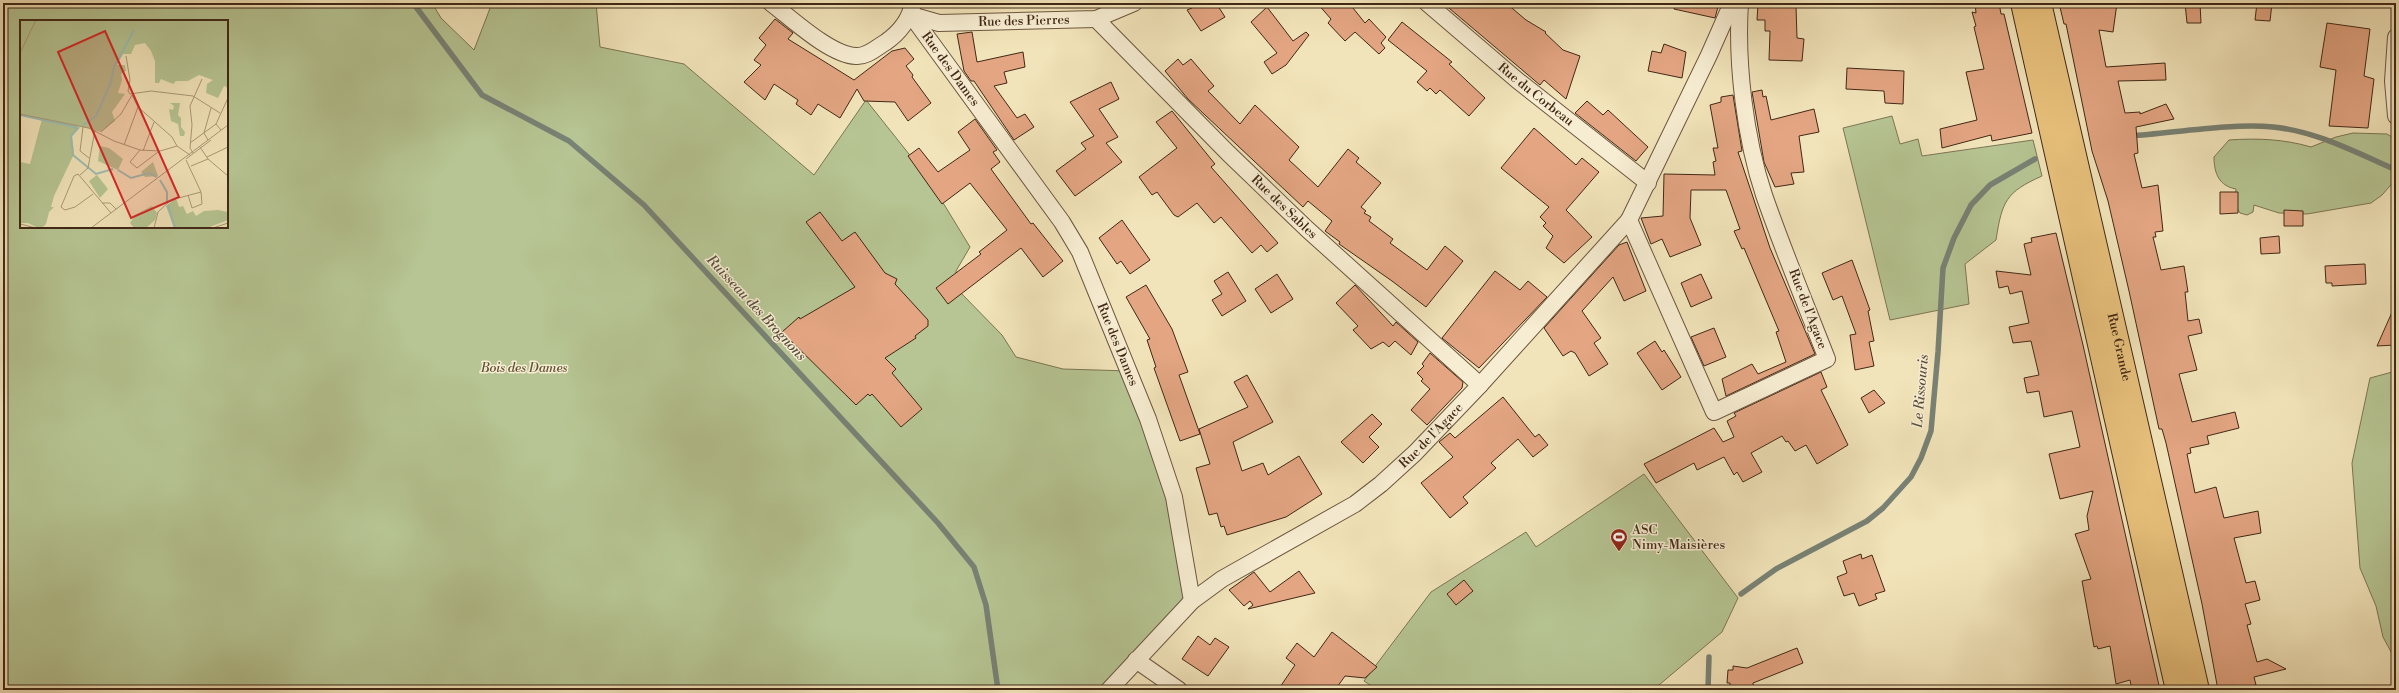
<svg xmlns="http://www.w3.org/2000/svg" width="2399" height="693" font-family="'Libre Bodoni',serif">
<rect width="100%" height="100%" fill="#f2e4ba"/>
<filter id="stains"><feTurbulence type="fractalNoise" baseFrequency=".005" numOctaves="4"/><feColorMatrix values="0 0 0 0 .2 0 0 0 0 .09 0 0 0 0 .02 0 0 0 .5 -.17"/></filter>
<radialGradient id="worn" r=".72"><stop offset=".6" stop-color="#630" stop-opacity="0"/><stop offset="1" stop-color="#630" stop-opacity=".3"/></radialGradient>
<!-- green -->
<path fill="#b6c593" stroke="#7c7654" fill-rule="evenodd" d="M3,3H432L441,18L474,50L492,3H596L600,47L684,64L814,175L866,100L928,178L970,247L956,271L958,290L1002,335L1016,357L1063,369L1129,371L1148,419L1192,601L1109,690H3ZM21,21H227V227H21Z
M1892,116L1900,144L1918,139L1922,156L2033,140L2042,176C2006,192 2002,201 1996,240L1965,264L1969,304L1890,320L1843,128Z
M2353,133L2387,134L2395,139L2396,142V179L2382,195L2371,203L2307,214L2279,213L2254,205L2253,212L2247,215L2240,213L2235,205L2236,189C2219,186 2214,173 2214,157L2229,140C2257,138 2284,139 2311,147L2336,137Z
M2396,371V661L2383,637L2376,606L2360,568L2352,463L2370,378Z
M1644,474L1738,598L1722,632L1653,690H1378L1364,681L1431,592L1526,532L1536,547Z"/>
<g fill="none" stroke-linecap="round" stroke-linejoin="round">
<!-- stream -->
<path stroke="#788275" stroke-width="5.5" d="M413,3L482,95L569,141L644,205L938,523L974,567L986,605L998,690
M2130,136C2174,133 2231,123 2273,127C2316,131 2357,153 2396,170
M1741,594L1776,569L1867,521L1883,508L1911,477L1921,458L1931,431L1938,352L1943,268L1954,238L1971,205L1990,185L2035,159
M1708,690L1709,657"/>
</g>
<!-- building -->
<path fill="#e3a582" stroke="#412816" d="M1189,3H1216L1225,17L1201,31L1187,10L1192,8Z
M1317,3H1349L1365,23L1369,19L1386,37L1381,43L1385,48L1379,54L1355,32L1345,41L1328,23L1331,19Z
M1443,3H1506L1526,20L1546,32L1545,33L1563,50L1580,56L1566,99L1544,80L1540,85Z
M1675,3H1719L1715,18L1674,9Z
M1975,3H1999L2001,14H2004L2032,133L1992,141L1991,135L1942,148L1940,129L1977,120L1966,72L1984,69L1974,27L1976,26L1972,12L1976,13Z
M2059,3H2117L2113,32L2099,30L2106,67L2165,63L2166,80L2118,81L2125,113L2140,112V114L2166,104L2174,119L2136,127L2138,153L2134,154L2142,188L2158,185L2163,231L2155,232L2156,237H2153L2161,270L2184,266L2188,292H2185L2188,321L2199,319L2202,333L2188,336L2197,370L2179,374L2192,422L2235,412L2239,428L2207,436L2209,444L2190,448L2191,453L2187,454L2195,493L2216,487L2224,518L2258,511L2261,533L2234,538L2246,583L2255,581L2260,600L2245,604L2251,624L2247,625L2257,662L2267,659L2286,669L2254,677L2256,685L2250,686L2251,690H2218L2202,604L2166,443L2162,429H2159L2129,291L2108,201L2092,151L2066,24H2064Z
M2185,3H2200L2201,23H2187Z
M2257,3H2272L2270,21L2255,20Z
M1758,4L1796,6L1797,38L1804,39L1802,61L1769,60L1770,31H1765V20H1757Z
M1267,7L1293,41L1306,32L1309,35L1286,65L1272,74L1264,62L1277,53L1251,22Z
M775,19L793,33L788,39L854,80L892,51L905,48L914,59L906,66L913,75L912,77L931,103L908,121L895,102L864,101L857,89L840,118L818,104L811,115L796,104L798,100L774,84L765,100L744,82L761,65L754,60L766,45L759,38Z
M1402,22L1452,62L1449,64L1485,98L1469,116L1440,90L1436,94L1430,88L1427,91L1417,82L1427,71L1388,40Z
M2327,23L2370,29L2364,76L2374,79L2368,128L2329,126L2336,70L2320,67Z
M972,32L977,62L1023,52L1025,67L1004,72L1007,83L994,86L1017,118L1025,114L1034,127L1014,140L974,81H971L964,71L957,34Z
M1664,44L1686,52L1682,78L1648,71L1652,51L1661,53Z
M1178,59L1183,65L1191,59L1214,86L1208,91L1240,124L1255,105L1299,147L1289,160L1318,187L1348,149L1359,158L1356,162L1381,183L1361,207L1366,211L1364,213L1371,217L1369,221L1393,239L1390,243L1427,270L1445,246L1463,261L1426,307L1392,281L1339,244L1340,242L1325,231L1332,221L1308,201L1303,207L1188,99L1165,71Z
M1847,68L1904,71L1903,104L1885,103L1884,91L1846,89Z
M1111,82L1119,99L1099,109L1118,137L1106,143L1122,162L1075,196L1056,171L1086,149L1081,143L1094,136L1070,102Z
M1762,90L1763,97L1766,96L1771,120L1814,109L1819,132L1799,136L1804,172L1791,173L1794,184L1775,187L1764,162L1752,92Z
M1733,95L1742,151L1738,152L1770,248L1815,354L1726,396L1722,379L1752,364L1758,374L1786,362L1776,332L1779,331L1744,248L1742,249L1734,231L1740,229L1726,190H1691L1690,218L1701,245L1670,257L1662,239L1651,244L1641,218L1663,216L1664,174L1715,175L1713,162L1716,161L1713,148H1718L1710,105L1721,102V97Z
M1587,101L1603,115L1608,110L1648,147L1636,161L1575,113Z
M1172,111L1215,164L1211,167L1278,243L1267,252L1261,245L1252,253L1221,217L1214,223L1197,203L1178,217L1174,215L1157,192L1152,195L1139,177L1177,148L1156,122Z
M975,119L997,150L993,152L1000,162L991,169L1031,224L1033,223L1063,261L1043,277L1021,248L948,304L936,288L981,254L979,252L1007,230L970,183L942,204L908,156L919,148L938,172L970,150L958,132Z
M1534,128L1576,165L1582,158L1599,172L1566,210L1592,237L1564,263L1546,248L1553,236L1543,226L1546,223L1540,217L1549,207L1501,168Z
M2220,192H2238V213L2220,214Z
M2284,210L2303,211V226H2284Z
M820,212L842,241L855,232L885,273L897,279L895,284L928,320V326L915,336L916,338L885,358L896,369L892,373L922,409L901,427L872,394L870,396L868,394L856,405L782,332L799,317L800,319L855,287L806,222Z
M1122,220L1150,260L1130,274L1121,261L1117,264L1099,238Z
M2056,233L2083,345L2160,690H2132L2130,680L2116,684L2110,646L2098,649L2097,646L2094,647L2082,581L2091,579L2075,534L2089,530L2087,516L2093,491L2060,499L2049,454L2080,447L2072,411L2044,417L2039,391L2027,393L2024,378L2039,375L2031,341L2013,343L2009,327L2029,323L2022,291L2010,294L2008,286L1999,288L1996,271L2031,275L2024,244L2032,242L2031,238Z
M2279,236L2280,253L2261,254L2260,238Z
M1627,242L1646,291L1624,301L1613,277L1582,311L1601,338L1594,343L1608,364L1589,376L1575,353L1571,351L1563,356L1544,328L1619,245Z
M1852,260L1870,310L1868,311L1874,341L1869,342L1874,366L1855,370L1850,335L1856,334L1842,296L1833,300L1822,273Z
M2365,264L2366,284L2332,286V283H2326L2325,266Z
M1495,271L1520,290L1528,281L1547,297L1479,368L1442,338Z
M1228,272L1246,301L1222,316L1212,300L1222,294L1214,281Z
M1277,274L1293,299L1271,313L1255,289Z
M1701,274L1712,298L1691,307L1681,283Z
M1146,285L1172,329L1188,372L1179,375L1200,434L1180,441L1154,368L1156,367L1147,340L1150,339L1126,297Z
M1355,285L1393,326L1396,322L1418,342L1411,355L1395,341L1389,347L1383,342L1371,349L1353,330L1358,326L1336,303Z
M2393,310L2395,345L2377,346Z
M1714,328L1726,357L1704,366L1691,337Z
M1655,341L1662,352L1664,350L1681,377L1662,390L1637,353Z
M1430,353L1463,382L1462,388L1427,425L1411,410L1430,389L1421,381L1423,379L1417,373L1424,366L1422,364Z
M1821,372L1827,387L1821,390L1848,445L1817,464L1806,445L1795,451L1788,441L1786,442L1782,436L1751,453L1762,472L1743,482L1737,472L1734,475L1724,457L1697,470L1694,463L1656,483L1644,464L1714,428L1723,442L1734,437L1727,421L1736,416L1734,413Z
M1247,375L1273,422L1233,442L1242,471L1263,463L1268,475L1299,456L1322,494L1286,517L1227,535L1224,526L1221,527L1217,513L1209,515L1196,468L1210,464L1199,429L1248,407L1234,382Z
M1874,390L1885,403L1869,413L1861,398Z
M1503,397L1535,437L1539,434L1548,445L1533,457L1518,439L1491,463L1496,468L1463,497L1468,503L1450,518L1421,483L1453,457L1439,442L1450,433L1455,438Z
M1372,414L1382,424L1369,437L1379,447L1363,463L1341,442Z
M1861,554L1862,559L1872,555L1885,591L1875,594L1877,599L1859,606L1854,593L1844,596L1837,577L1847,573L1843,561Z
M1299,571L1315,593L1248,609L1253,605L1250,601L1244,606L1229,590L1254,572L1270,592Z
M1464,580L1473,591L1456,605L1447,594Z
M1332,632L1377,667L1365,678L1345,676L1335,690H1278L1295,665L1286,658L1297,643L1314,657Z
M1198,636L1210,645L1215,638L1229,647L1208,676L1182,659Z
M1797,648L1803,663L1753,683V690H1730V683H1727L1728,670H1733V666L1747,668Z"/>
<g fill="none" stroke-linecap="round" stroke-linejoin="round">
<!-- street casing -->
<g stroke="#6d573f" stroke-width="18">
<g id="street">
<path d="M771,3C791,18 830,55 856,56C867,57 877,47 886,42C899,33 910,19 913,3"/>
<path id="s1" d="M1427,3L1517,80L1648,183"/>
<path id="s2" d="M911,15L1062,222L1080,252L1148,419L1174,497L1192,601"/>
<path id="s3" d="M911,15L939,23L1096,19L1134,3"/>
<path id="s4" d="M1096,19L1228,153L1307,229L1480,385"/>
<path d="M2396,37L2393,81L2396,116"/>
<path d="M1629,220L1714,412L1827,359C1806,305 1783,250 1764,195C1745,138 1736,63 1740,3"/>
<path d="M1136,660L1179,690"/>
<path id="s5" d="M1109,690L1192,601L1222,579L1355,504L1381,484L1415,453L1480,385L1629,220L1709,55L1732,3"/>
</g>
</g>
<!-- primary casing -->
<g stroke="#412816" stroke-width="24">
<g id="primary">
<path d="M2022,3L2177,690"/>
<path id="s6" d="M2040,3L2198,690"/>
</g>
</g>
<!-- street -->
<use href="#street" stroke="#f7edd2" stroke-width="16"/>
<!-- primary -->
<use href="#primary" stroke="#e9c27d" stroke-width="22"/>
</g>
<!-- icons -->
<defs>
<g id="stadium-pin" transform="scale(0.9)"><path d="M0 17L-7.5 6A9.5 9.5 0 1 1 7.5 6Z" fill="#8f2418" stroke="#f7edd2"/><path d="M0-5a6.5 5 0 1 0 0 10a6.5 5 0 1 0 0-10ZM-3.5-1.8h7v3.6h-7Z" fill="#fff"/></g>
</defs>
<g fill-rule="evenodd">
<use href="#stadium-pin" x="1619" y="537"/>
</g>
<g text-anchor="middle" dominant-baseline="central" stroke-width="3" stroke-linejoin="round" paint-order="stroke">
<!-- street labels -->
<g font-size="13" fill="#412816" stroke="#f7edd2">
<text stroke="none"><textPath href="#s3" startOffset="114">Rue des Pierres</textPath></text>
<text stroke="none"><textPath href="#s2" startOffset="67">Rue des Dames</textPath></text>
<text stroke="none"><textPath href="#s1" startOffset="142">Rue du Corbeau</textPath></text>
<text stroke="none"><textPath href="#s4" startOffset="266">Rue des Sables</textPath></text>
<text transform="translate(1808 309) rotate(69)">Rue de l'Agace</text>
<text stroke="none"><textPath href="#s2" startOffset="391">Rue des Dames</textPath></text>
<text stroke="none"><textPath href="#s6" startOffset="353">Rue Grande</textPath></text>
<text stroke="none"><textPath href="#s5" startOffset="414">Rue de l'Agace</textPath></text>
</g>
<!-- park labels -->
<g font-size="13" font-style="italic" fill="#5e4f35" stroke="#f7edd2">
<text x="524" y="368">Bois des Dames</text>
</g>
<!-- poi labels -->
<g font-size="13" fill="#412816" stroke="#f7edd2" text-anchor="start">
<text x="1632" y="530">ASC<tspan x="1632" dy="15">Nimy-Maisières</tspan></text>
</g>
<!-- water labels -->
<g font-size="14" font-style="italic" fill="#584e3e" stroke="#f7edd2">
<text transform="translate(756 308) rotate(47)">Ruisseau des Brognons</text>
<text transform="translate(1921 391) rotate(-85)">Le Rissouris</text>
</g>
</g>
<!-- overview -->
<g transform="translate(20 20)">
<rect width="208" height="208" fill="#f2e4ba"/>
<path d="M0,0H208V68L204,66L198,78L186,73L187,64L193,60L179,55L168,61H156L153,64L141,59L139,63H135V41L131,31L125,23L115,25L111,34H103L97,45H105L106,51L101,54L102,60L98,73L105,74L92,92L95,101L81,112L58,106L52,116L54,134L34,176L31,187H34L29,192L26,204L22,208H18L8,203H0V142L10,144L22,99L0,94ZM150,83H160L158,95L161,98V107L165,112L164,116H160L158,104L151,101L149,89L153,90L154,86ZM80,126L89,128L103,139L98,150L78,141ZM133,142L138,156L125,157L121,152ZM77,155L88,169L80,178L69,161ZM156,178L159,187L163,186L167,194L173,191L176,196L184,191L198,190L208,192V200L187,208H154L146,186ZM132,186L137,193L135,200L126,208H114L110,203L115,195Z" fill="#b6c593"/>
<path fill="none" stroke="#9cbeb4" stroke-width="2" d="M0,95L55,107L56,109M63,105L76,96L91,62L94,47L114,10M59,107L51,116L53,135L76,154L93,149M98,150L111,158L129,153L137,157M140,160L147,172V182M148,185L155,208"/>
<path fill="none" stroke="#ab9978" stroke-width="1" d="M0,33L16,0M106,36L110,60L108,71L110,74L131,71L173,76L200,93M112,75L118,87L152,117L157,126M0,94L69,108L94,121L120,130L140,131L157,126L170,135M63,107L60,131L69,138M201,110L196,104L208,78M81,112L101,94L112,75M188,120L184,113L191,88M170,123L196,104M104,125L118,87M180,127L188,139L208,156M120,130L110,142L117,148L138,132M123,131L134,102M173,133L170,128L172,105L170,86L182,59M187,137L208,127M166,139L191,120M166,140L181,172L182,184L172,188L168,175M171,146L188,139M60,155L68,148L75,110M73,174L55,187L45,190L41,187L54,156L58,154L91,193M82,183H90L96,189M0,204L16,208M71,208L208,105M134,208L138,192L151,180L181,172M193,208L208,203"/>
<path fill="#d62828" fill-opacity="0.15" stroke="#d62828" stroke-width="2" d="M85,11L159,177L111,198L38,32Z"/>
<rect width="208" height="208" fill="none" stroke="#412816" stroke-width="2"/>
</g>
<!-- margin -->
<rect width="2399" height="693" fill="none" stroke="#f2e4ba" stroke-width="16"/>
<rect x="4" y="4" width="2391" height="685" fill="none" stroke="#412816" stroke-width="2"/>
<rect x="8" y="8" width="2383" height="677" fill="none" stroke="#412816"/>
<rect width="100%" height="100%" filter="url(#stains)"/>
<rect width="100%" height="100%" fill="url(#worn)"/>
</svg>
